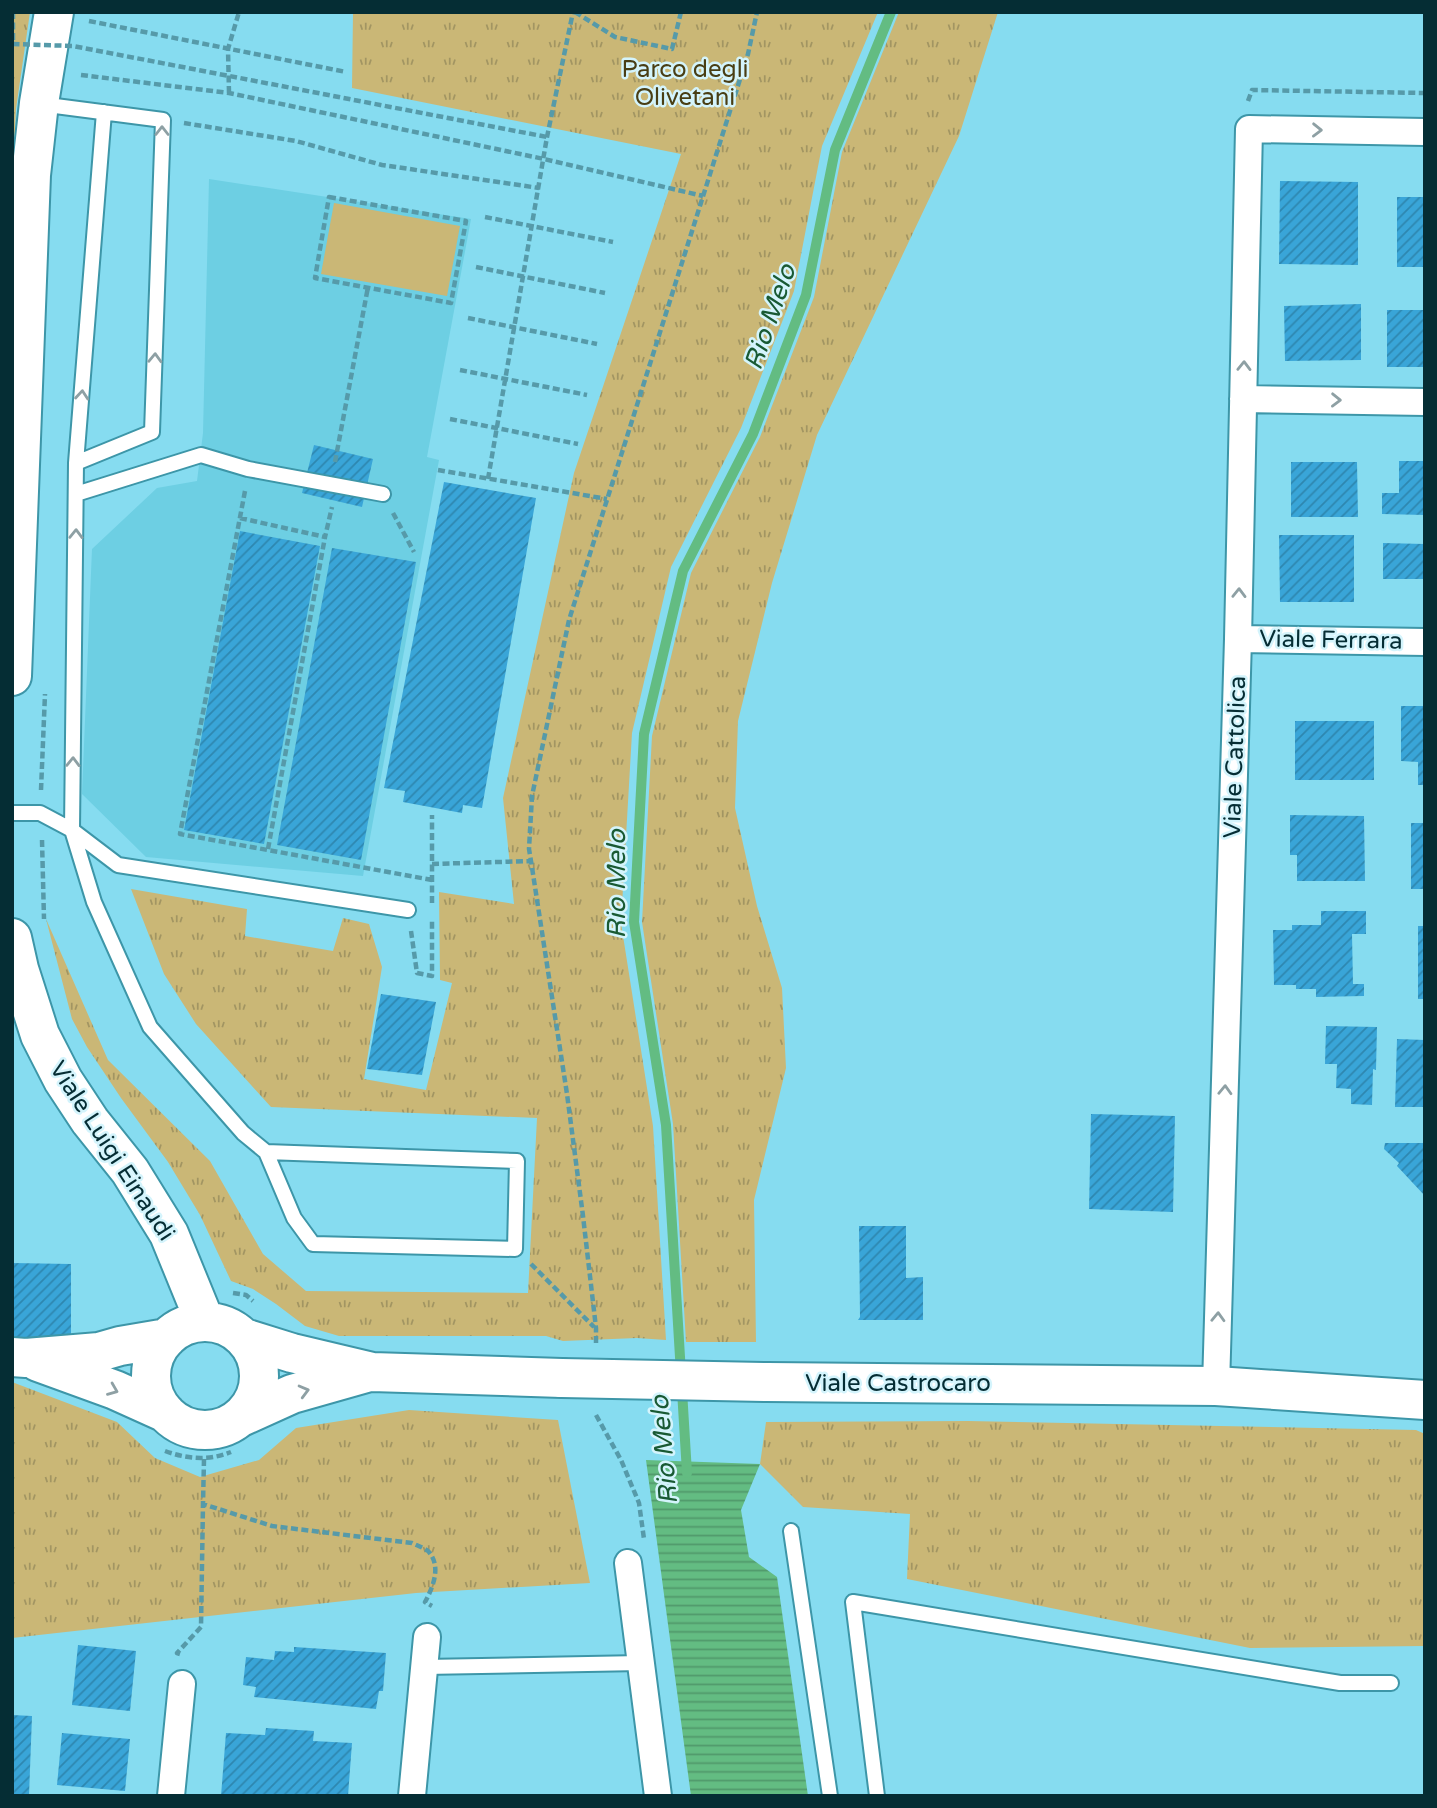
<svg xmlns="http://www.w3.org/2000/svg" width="1437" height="1808" font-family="'Varela Round',sans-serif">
<defs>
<pattern id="grass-tufts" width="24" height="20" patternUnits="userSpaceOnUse" patternTransform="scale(1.75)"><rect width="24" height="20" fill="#cab776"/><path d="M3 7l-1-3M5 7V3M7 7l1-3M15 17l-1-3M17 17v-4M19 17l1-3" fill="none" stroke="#a29562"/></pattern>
<pattern id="water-rules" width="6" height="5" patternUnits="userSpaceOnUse" patternTransform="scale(1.75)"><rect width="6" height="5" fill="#63bc82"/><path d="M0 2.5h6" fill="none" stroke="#50996b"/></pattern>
<pattern id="building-hatch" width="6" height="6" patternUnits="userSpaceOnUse" patternTransform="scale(1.75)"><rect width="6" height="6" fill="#39a5d8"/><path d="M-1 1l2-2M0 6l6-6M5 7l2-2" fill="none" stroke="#2e87b0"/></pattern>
</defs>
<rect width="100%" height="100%" fill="#86dcf0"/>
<!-- built -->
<path fill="#6dcfe3" d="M209,179L471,219L427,457L439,460L363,876L146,857L82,794L92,549L157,488L197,481L203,433Z"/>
<!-- grass -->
<path fill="url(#grass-tufts)" d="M12,12H30L16,109L12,188Z
M353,12H878L822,146L794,291L741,428L671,567L632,733L621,923L653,1126L666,1340L637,1338L563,1341L546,1336H339L305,1326L276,1304L253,1289L231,1281L200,1215L168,1162L121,1098L87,1047L72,1019L46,919L108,1060L210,1161L263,1254L306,1291L528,1293L537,1118L271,1107L196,1024L164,974L131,889L247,909L245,936L333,951L343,918L369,924L382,967L364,1079L426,1090L452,983L440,980L439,892L514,904L503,798L574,473L681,154L352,88Z
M899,12H998L959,136L817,435L772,583L738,721L735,808L757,906L782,988L786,1068L754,1200L756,1342H686L673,1124L642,922L652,736L691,573L760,437L814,297L842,152Z
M12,1382L117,1422L155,1458L200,1477L259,1460L296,1428L409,1410L558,1420L590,1583L416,1593L12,1638Z
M968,1421L1416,1430L1425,1434V1646L1250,1648L907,1579L910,1514L803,1507L760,1464L766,1422Z"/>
<!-- pitch -->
<path fill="#cab776" d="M334,203L460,226L447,296L321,274Z"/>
<!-- water -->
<path fill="url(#water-rules)" d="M646,1460L760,1464L741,1510L749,1557L777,1577L808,1796H691Z"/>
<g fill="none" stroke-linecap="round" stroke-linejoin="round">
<!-- stream -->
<path stroke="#63bc82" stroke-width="10" d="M687,1473L666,1125L634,922L644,734L683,571L753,434L806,295L835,150L891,12"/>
</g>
<!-- building -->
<path fill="url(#building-hatch)" d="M1280,181L1358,182V265L1279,264Z
M1397,197H1425V267H1397Z
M1361,304V360L1285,361L1284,306Z
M1387,310H1425V367H1387Z
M314,445L373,459L362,507L302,493Z
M1399,461H1425V515L1382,514V493H1399Z
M1291,462H1357L1358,517H1291Z
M444,482L536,498L482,808L463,805L462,813L403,802L405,791L384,788Z
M240,531L320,546L264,844L184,830Z
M1279,535H1354V602H1280Z
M1383,543L1425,544V579H1383Z
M332,548L416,562L361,860L277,845Z
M1401,706H1425V785H1418V762L1401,761Z
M1295,721H1374V780H1295Z
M1290,815L1364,816L1365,881H1297V855H1290Z
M1411,823H1425V889H1411Z
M1321,911H1366V934H1352L1353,984H1364V996L1316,997V989H1296V985H1274L1273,930H1292V925H1321Z
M1418,926H1425V999H1418Z
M381,994L436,1002L422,1075L367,1069Z
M1326,1026L1377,1027L1376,1070L1373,1069L1372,1105L1351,1104V1089L1336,1088L1337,1064H1325Z
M1397,1039L1425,1040V1107H1395Z
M1091,1114L1175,1116L1173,1212L1089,1209Z
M1385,1143H1425V1196L1397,1166L1399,1163L1384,1149Z
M859,1226H906V1278L923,1277V1320H858L860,1317Z
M12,1263L71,1264V1342H34V1337L12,1338Z
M78,1645L136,1651L130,1711L72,1705Z
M294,1647L386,1653L383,1691H379L376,1709L254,1697L256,1687L243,1685L246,1657L274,1660L275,1651L294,1652Z
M12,1715L32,1716L29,1796H12Z
M266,1728L314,1731L313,1741L352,1743L348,1796H221L226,1733L265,1735Z
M62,1733L130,1739L125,1791L57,1785Z"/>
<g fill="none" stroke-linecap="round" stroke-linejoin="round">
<!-- lane casing -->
<g stroke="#3d96a8" stroke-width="18">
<path id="lane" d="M40,104L163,120L152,432L76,463L72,830L94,902L150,1027L243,1133L266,1152L294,1218L313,1244L515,1249L517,1161L266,1152
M76,463L104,112
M76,494L201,455L248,469L383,494
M12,813H40L72,830L118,865L408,910
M791,1531L830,1796
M424,1667L641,1663
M877,1796L853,1602L1340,1683H1391"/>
</g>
<!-- street casing -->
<g stroke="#3d96a8" stroke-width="30">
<path id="street" d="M1243,399L1425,402
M1238,639L1425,642
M1216,1386L1238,639L1249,129L1425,132
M628,1563L658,1796
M171,1796L182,1684
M412,1796L427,1637"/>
</g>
<!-- secondary casing -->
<g stroke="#3d96a8" stroke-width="42">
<path id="secondary" d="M12,676L31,175L39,103L54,12
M12,938L19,969L40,1035L63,1080L90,1121L130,1171L169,1234L205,1322
M151 1376a54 54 0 1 1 108 0a54 54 0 1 1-108 0Z
M244,1338L292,1353L372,1372L562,1378
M12,1357L26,1358L99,1352L120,1346L167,1338
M38,1362L115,1390L166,1413
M767,1382L1216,1386L1425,1400
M241,1417L292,1394L366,1373"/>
</g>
<!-- path -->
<path stroke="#569aa9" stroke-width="4.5" stroke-dasharray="7 3.5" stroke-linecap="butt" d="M575,12L615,37L672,49L681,12
M89,21L346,72
M81,75L229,93L544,159L703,196
M229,93L228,49L239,12
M1248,101L1252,90L1425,93
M184,123L296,141L382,165L539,188
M329,197L466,221L451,303L315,278Z
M485,217L613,242
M476,267L605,293
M468,318L597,344
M460,370L587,395
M450,419L578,444
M335,462L368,287
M438,470L607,499
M488,479L547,137L573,12
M245,491L180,834L432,880
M393,513L414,552
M240,518L325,537L332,507
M41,790L45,694
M42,840L44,919
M268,849L325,537
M432,864L531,861
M432,903V815
M411,931L417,973L432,976V919
M531,1264L594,1327
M233,1293L246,1295L253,1301
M596,1343V1328L583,1216L567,1094L531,861L529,849L532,796L569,620L748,54L757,12
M596,1415L621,1460L639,1503L644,1539
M165,1451C187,1459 209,1461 231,1452
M204,1459L203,1504L272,1526L412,1543C416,1545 424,1548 428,1551C442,1566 433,1587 425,1602L432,1606
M180,1654L177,1653L201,1627L203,1504"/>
<!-- lane -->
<use href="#lane" stroke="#fff" stroke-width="14"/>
<!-- street -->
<use href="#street" stroke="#fff" stroke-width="26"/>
<!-- secondary -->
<use href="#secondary" stroke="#fff" stroke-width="38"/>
<!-- secondary-bridge casing -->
<g stroke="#3d96a8" stroke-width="42" stroke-linecap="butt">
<path id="secondary-bridge" d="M562,1378L767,1382"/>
</g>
<!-- path-bridge -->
<path stroke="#569aa9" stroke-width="4.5" stroke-dasharray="7 3.5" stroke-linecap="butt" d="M13,12V44L73,46L547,137"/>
<!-- secondary-bridge -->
<use href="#secondary-bridge" stroke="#fff" stroke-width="38"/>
</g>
<!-- one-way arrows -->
<defs><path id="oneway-chevron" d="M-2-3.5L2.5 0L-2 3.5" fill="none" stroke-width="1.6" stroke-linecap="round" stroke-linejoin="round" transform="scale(1.75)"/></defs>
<g stroke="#8ea0a4">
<use href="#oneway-chevron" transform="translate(1317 130) rotate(1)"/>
<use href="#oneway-chevron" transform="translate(162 131) rotate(-90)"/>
<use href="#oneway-chevron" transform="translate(155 358) rotate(-88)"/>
<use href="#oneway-chevron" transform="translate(1244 366) rotate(-89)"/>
<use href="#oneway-chevron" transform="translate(82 395) rotate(-85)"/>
<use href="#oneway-chevron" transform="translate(1336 400) rotate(1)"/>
<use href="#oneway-chevron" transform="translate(76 534) rotate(-89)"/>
<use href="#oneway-chevron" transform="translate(1239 593) rotate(-89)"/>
<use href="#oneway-chevron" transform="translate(73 762) rotate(-89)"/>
<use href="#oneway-chevron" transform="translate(1225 1090) rotate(-88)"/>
<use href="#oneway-chevron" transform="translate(1218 1317) rotate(-88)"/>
<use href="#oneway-chevron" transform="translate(113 1390) rotate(22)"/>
<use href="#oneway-chevron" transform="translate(304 1391) rotate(-15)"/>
</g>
<g text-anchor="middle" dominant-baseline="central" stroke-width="5" stroke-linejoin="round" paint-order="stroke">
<!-- park labels -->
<g font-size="24" fill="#493e14" stroke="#d4f4fc">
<text x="685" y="69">Parco degli<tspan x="685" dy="28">Olivetani</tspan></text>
</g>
<!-- street labels -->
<g font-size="24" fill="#052d34" stroke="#d4f4fc">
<text transform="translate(1331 640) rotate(1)">Viale Ferrara</text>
<text transform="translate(1235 757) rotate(-88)">Viale Cattolica</text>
<text transform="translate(112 1151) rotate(57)">Viale Luigi Einaudi</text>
<text x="898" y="1383">Viale Castrocaro</text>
</g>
<!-- water labels -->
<g font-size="26" font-style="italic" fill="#195a33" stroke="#d4f4fc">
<text transform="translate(770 317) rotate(-71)">Rio Melo</text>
<text transform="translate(616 884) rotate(-90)">Rio Melo</text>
<text transform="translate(664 1450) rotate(-95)">Rio Melo</text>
</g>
</g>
<!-- border -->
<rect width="1437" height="1808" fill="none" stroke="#052d34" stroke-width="28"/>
</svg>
